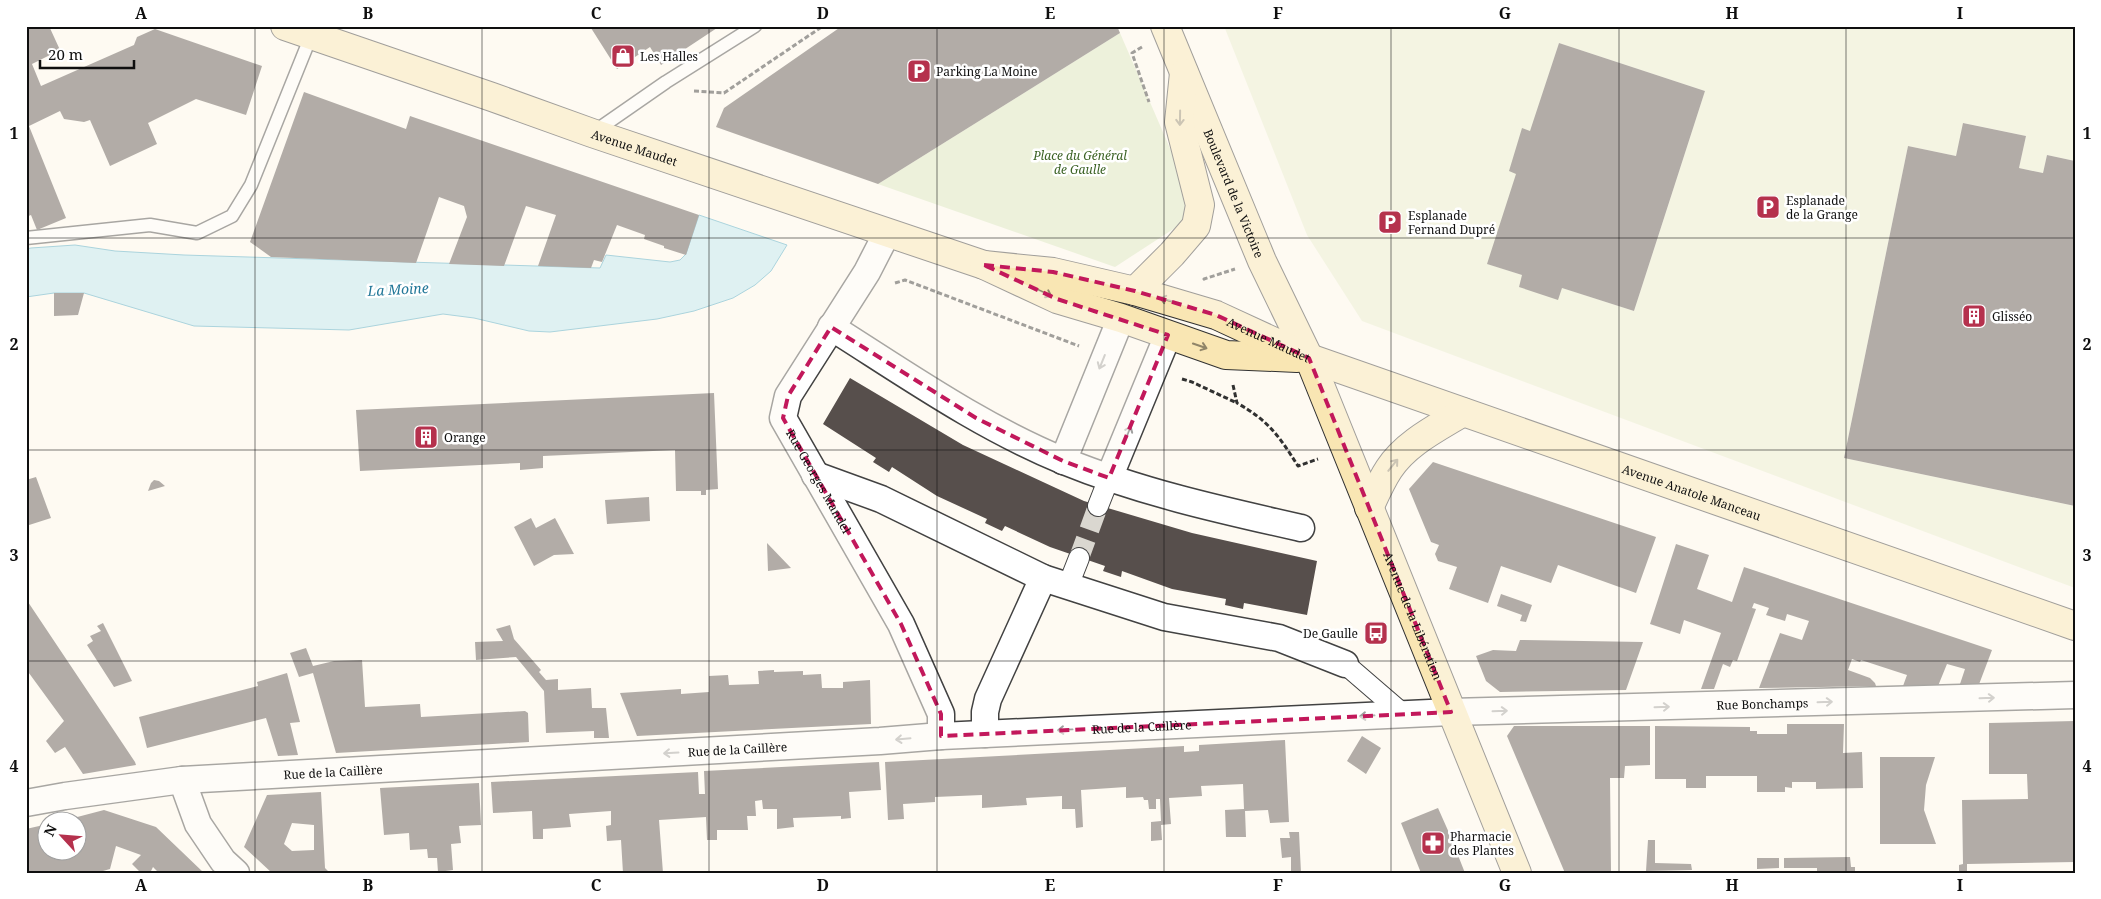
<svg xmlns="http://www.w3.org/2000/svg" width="2101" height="899" font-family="'Noto Serif',serif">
<rect width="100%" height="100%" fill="#fefaf2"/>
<!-- green -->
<path fill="#d9e6be" d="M1120,33L1198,213L1115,267L878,184Z"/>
<!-- pitch -->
<path fill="#e9eecf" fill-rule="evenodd" d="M1224,26H2075V161L2047,155L2043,173L2019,168L2026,136L1964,123L1956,156L1908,146L1844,458L2075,506V588L1362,321L1307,235ZM1559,43L1705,91L1634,311L1488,264Z"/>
<!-- water -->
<path fill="#bbe6f2" stroke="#47a6c3" d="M699,215L787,245L771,271L755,285L733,298L694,311L657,319L550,332L529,331L474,318L443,314L349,330L194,326L84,293H54L26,297V249L31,248L75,245L115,251L184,255L600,268L606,255L670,262L680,260L686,254Z"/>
<!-- building -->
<path fill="#574f4c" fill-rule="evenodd" d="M26,26H49L60,50L32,64L41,86L134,45L137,37L155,29L262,66L246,115L196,99L148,123L157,144L110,166L90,120L84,122L64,119L60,111L29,126L66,218L37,230L31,215L26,217Z
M594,26H720L661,65L650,47L617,69L591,28Z
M842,26H1117L1120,33L878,184L716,127L724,108Z
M1559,43L1705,91L1634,311L1562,288L1558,300L1519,287L1522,275L1487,264L1516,174L1509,171L1522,128L1530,131Z
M304,92L406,129L410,116L699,215L686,255L664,248V246L644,239L645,235L617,225L602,262L594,260L591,268L538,266L556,215L526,206L504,266L449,264L467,217L464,206L439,197L416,263L271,257L250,242Z
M1963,123L2026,136L2019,168L2043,173L2047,155L2075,161V506L1844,458L1908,146L1956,156Z
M54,293H84L78,315L54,316Z
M850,378L963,445L1084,501L1192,533L1317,561L1307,615L1244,603L1243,609L1225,605L1226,599L1172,589L1122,571L1121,577L1103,571L1105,566L1050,547L1005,526L1002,531L985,523L987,519L937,496L892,467L889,472L873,462L876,458L823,424Z
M714,393L718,489L706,490V495H701V491H676L675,450L543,456V468L520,470V463L360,471L356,410Z
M1433,462L1656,537L1636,593L1558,565L1551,583L1501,566L1488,603L1449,589L1457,567L1438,561L1435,554L1439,545L1431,542L1409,489Z
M36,477L51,518L26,526V480Z
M154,480L159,481L165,486L148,491L151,483Z
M649,497L650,521L607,524L605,500Z
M531,518L536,528L555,518L574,554L554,555L534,566L514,527Z
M767,543L791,568L768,571Z
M1676,544L1709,555L1697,589L1732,602L1744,567L1992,650L1978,687H1959L1965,669L1947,664L1938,686H1903L1907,675L1861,660L1860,662L1852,659L1848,670L1870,678L1875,683L1876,686L1759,688L1780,633L1802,640L1809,621L1787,614L1785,621L1766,615L1769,608L1754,603L1752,608L1756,609L1737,661L1733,660L1730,667L1723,664L1714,689H1701L1721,633L1684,620L1680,634L1650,624Z
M1501,594L1532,605L1526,622L1520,621L1522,615L1497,606Z
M26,599L135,762L136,765L83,774L65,747L55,753L46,741L64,721L26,669Z
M103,623L132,681L114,687L87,645L93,641L90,636L101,631L97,626Z
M510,625L514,639L541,670L539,672L546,680L558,679V690L591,688L592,708H606L609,738H594V731L546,733L544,691L516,657L476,660L475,642L503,641L496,629Z
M1520,640L1643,642L1626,690L1500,692L1486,681L1476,656L1493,650L1516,651Z
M306,648L313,666L334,661L362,660L365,707L420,704L421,717L525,711L528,713L529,742L336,753L313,673L299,677L290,653Z
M774,670V672L803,671V675L821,674L822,688H843V682L870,680L871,724L637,736L620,693L681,689V694L709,692V676L728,675L729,685L759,684L758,671Z
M287,673L300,722L290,723L298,755L278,756L266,718L147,748L139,717L258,686L257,682Z
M2075,721V862L1967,864V873H1959V865L1963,864L1962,800L2028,799L2027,774H1989V723Z
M1787,724H1844L1843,753L1862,752L1863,788L1816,789V782H1792V788L1785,787V792H1757V776H1706V788H1686V779H1655V726L1750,727V731H1757V734H1787Z
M1514,726H1650V765L1625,766L1624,778H1610L1611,871L1606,873H1565L1507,736Z
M1362,736L1381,748L1366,774L1347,761Z
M1285,740L1289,822L1270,823L1268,810L1245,811L1246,837H1226L1225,810L1244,809L1243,784L1201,786L1202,796L1169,798L1171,824L1161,825L1162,840L1151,841V822L1161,821L1160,799H1156V809H1149L1148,800H1144L1143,797L1126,798V787L1081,790L1083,827L1076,828L1075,809H1062V796L1026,798L1027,805L982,808V795L935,797V802L903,804L904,819L888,820L885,762L1184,746V752L1199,751V745Z
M1880,757H1935L1926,785L1924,810L1936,844H1880Z
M879,762L881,790L849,792L851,818L841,819V816L793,818L794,827L777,829V809H763L762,800L755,801L756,816H747L748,830H717V840H707L706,817L659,820L663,873H623L621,840L607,841L606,826L611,825V811L569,814L571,827L543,829V839H533L532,811L493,813L491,782L698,772L699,794H705L704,771Z
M479,783L481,825L459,826L461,843L451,844L453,870L438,872L437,858H428L427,849L410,850L409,833L384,835L380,788Z
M321,792L325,868L330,873H272L244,847L267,795ZM292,823L314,825V850L292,851L284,844Z
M1438,808L1450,835L1465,873H1421L1401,823Z
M104,810L156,827L204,873H159L153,867L150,873H141L132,864L141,855L116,846L110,869L96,873H26V829L48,824V852H78V822L62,821Z
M1289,832H1299L1301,873H1291V857L1282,858L1280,838H1290Z
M1648,840H1655V863L1691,864L1692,870L1646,871Z
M1850,857L1851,867H1855V873H1817V868H1784V858Z
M1757,858H1779V868L1757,869Z"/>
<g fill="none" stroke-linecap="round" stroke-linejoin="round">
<!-- pedestrian-tunnel -->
<path stroke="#dad7d0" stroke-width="20" stroke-dasharray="20 10" stroke-linecap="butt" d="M1079,558L1098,506"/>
<!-- service casing -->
<g stroke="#424242" stroke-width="15">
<path id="service" d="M594,132L666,82L755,26
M26,238L150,225L197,233L232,216L251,185L311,36"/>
</g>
<!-- pedestrian casing -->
<g stroke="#424242" stroke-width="22">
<path id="pedestrian" d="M1098,506L1109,478
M1068,586L1079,558
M1345,664L1403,714"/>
</g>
<!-- minor casing -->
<g stroke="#424242" stroke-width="29">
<g id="minor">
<path id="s1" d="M887,233L867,272L788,396L783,418L901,624L941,714V736"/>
<path d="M831,327C907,375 981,427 1064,461C1140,492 1221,510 1301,528"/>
<path d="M1063,461L1121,318"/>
<path d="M815,475L881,499L1043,578L1164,617L1279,638L1345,664"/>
<path d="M1109,478L1168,335"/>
<path d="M985,734V712L988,699L1043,578"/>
<path d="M182,780L198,824L223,861L236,873"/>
<path id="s2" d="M26,803L65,796L182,780L880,741L941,736L1451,712L2075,695"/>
</g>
</g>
<!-- secondary casing -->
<g stroke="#313131" stroke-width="30">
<g id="secondary">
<path id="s3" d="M285,26L492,97L592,133L984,265L1057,299L1121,318L1226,355L1297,358"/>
<path id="s4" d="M1165,26L1262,261L1309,358L1517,873"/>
<path id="s5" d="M984,265L1053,272L1135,291L1216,315L1309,358L2075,626"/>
<path d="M1135,291L1172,254L1196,226L1200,205L1179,122L1184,73"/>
<path d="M1369,508C1375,495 1381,481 1389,469C1406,443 1437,428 1463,412"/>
</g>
</g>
<!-- path -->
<path stroke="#313131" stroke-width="3" stroke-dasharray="5 2.5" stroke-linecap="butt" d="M1142,47L1132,53L1149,102
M694,91L724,93L823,26
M1205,280L1204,279L1235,269
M895,283L905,280L1079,346
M1182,379L1192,382L1237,403
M1233,385L1237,403C1269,421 1279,436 1298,466L1318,459"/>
<!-- service -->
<use href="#service" stroke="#fff" stroke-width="12"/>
<!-- pedestrian -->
<use href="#pedestrian" stroke="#fff" stroke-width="20"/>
<!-- minor -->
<use href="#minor" stroke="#fff" stroke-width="26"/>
<!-- secondary -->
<use href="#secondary" stroke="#f9e6b3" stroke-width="28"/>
</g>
<!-- one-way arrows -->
<defs><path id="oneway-shaft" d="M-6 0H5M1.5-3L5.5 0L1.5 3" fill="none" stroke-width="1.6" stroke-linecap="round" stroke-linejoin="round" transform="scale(1.25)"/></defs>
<g stroke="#908569">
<use href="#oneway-shaft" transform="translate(1180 118) rotate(91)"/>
<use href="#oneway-shaft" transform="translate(1045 293) rotate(25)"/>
<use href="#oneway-shaft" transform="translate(1167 300) rotate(-164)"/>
<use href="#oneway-shaft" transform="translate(1200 346) rotate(19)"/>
<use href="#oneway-shaft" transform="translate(1393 465) rotate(-51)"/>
</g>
<g stroke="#9f9f9f">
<use href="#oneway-shaft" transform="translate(1102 362) rotate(112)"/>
<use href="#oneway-shaft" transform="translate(1128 433) rotate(-68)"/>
<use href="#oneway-shaft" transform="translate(1987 698) rotate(-2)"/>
<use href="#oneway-shaft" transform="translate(1825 702) rotate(-2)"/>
<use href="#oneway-shaft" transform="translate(1662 707) rotate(-2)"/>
<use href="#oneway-shaft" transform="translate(1500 711) rotate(-2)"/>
<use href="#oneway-shaft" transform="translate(1367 716) rotate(177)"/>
<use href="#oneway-shaft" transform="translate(1065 730) rotate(177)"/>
<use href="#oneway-shaft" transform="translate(903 739) rotate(175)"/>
<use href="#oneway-shaft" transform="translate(671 753) rotate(177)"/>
</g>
<!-- marked area -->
<path d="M0 0H2101V899H0ZM984,265L1053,272L1135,291L1216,315L1309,358L1451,712L941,736V714L901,624L783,418L788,396L831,327L976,418L1063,461L1109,478L1168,335L1057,299Z" fill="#fefaf2" fill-opacity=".55" fill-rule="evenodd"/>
<path fill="none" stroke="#c2185b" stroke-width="4" stroke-dasharray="10 6" stroke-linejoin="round" d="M984,265L1053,272L1135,291L1216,315L1309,358L1451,712L941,736V714L901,624L783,418L788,396L831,327L976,418L1063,461L1109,478L1168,335L1057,299Z"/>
<!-- grid -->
<path fill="none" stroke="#0f0f0f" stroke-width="1" stroke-opacity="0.55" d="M255,26V873M482,26V873M709,26V873M937,26V873M1164,26V873M1391,26V873M1619,26V873M1846,26V873M26,238H2075M26,450H2075M26,661H2075"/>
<!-- icons -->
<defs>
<g id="shop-square" transform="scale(1.25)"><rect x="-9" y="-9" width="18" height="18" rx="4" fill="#b5314d" stroke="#fff"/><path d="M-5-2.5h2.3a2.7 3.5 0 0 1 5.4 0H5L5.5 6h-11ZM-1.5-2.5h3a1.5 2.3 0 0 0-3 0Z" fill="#fff"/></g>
<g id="parking-square" transform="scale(1.25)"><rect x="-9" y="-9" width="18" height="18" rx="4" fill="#b5314d" stroke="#fff"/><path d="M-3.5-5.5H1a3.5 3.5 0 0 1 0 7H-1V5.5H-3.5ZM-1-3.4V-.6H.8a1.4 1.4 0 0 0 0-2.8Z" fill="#fff"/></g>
<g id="building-square" transform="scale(1.25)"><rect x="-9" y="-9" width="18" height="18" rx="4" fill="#b5314d" stroke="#fff"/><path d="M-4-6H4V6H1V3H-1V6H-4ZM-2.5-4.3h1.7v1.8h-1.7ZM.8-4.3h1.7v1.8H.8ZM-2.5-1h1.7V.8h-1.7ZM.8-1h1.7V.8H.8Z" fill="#fff"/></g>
<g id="bus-square" transform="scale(1.25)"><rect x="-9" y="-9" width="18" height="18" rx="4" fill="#b5314d" stroke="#fff"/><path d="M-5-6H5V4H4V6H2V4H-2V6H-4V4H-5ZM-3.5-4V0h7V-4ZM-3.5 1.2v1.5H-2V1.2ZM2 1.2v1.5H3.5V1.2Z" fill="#fff"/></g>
<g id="pharmacy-square" transform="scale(1.25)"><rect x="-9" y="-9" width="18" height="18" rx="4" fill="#b5314d" stroke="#fff"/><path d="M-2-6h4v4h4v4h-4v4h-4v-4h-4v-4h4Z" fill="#fff"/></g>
</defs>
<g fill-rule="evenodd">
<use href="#shop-square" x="623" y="56"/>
<use href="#parking-square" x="919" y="71"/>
<use href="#parking-square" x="1768" y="207"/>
<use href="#parking-square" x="1390" y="222"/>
<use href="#building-square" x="1974" y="316"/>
<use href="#building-square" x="426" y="437"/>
<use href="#bus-square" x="1376" y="633"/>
<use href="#pharmacy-square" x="1433" y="843"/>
</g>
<g text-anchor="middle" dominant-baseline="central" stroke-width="5" stroke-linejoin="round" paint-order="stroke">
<!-- poi labels -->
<g font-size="12" fill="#0f0f0f" stroke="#fff" text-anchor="start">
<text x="640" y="56">Les Halles</text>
<text x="936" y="71">Parking La Moine</text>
<text x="1786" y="200">Esplanade<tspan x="1786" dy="14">de la Grange</tspan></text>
<text x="1408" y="215">Esplanade<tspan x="1408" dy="14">Fernand Dupré</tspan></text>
<text x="1992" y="316">Glisséo</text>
<text x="444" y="437">Orange</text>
<text x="1358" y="633" text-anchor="end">De Gaulle</text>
<text x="1450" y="836">Pharmacie<tspan x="1450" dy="14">des Plantes</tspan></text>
</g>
<!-- street labels -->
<g font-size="12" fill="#0f0f0f" stroke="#fff">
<text stroke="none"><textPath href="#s3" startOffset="370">Avenue Maudet</textPath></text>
<text stroke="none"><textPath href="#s4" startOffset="181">Boulevard de la Victoire</textPath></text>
<text stroke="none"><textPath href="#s5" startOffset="296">Avenue Maudet</textPath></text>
<text stroke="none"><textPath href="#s1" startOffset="286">Rue Georges Mandel</textPath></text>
<text stroke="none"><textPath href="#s5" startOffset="746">Avenue Anatole Manceau</textPath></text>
<text stroke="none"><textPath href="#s4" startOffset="640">Avenue de la Libération</textPath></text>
<text stroke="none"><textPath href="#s2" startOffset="1740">Rue Bonchamps</textPath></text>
<text stroke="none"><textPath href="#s2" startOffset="1119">Rue de la Caillère</textPath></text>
<text stroke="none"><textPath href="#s2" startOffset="714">Rue de la Caillère</textPath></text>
<text stroke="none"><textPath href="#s2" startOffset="309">Rue de la Caillère</textPath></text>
</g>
<!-- park labels -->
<g font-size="12" font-style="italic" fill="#3b6224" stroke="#fff">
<text x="1080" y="155">Place du Général<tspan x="1080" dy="14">de Gaulle</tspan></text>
</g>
<!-- water labels -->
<g font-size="14" font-style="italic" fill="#217798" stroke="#fff">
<text transform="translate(398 289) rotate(-3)">La Moine</text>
</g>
</g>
<!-- border -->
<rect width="2101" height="899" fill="none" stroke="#ffffff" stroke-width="55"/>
<!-- north arrow -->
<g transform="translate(62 836) rotate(296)"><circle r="24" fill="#ffffff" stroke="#9f9f9f"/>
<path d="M0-4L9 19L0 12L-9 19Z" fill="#b5314d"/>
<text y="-8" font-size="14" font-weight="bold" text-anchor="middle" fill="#0f0f0f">N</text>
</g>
<!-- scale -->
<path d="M40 60v8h94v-8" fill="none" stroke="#0f0f0f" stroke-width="2.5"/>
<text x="48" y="60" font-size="15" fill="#0f0f0f" stroke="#ffffff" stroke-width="4" paint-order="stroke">20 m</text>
<rect x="28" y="28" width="2046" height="844" fill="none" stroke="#0f0f0f" stroke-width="2"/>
<g font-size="16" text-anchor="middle" font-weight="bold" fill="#0f0f0f">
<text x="141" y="19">A</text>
<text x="368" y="19">B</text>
<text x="596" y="19">C</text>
<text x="823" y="19">D</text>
<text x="1050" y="19">E</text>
<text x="1278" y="19">F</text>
<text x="1505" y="19">G</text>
<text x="1732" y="19">H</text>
<text x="1960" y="19">I</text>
<text x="14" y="139">1</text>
<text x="2087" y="139">1</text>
<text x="14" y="350">2</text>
<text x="2087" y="350">2</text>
<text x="14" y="561">3</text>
<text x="2087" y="561">3</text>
<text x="14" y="772">4</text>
<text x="2087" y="772">4</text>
<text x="141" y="891">A</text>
<text x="368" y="891">B</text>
<text x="596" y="891">C</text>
<text x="823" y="891">D</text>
<text x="1050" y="891">E</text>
<text x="1278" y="891">F</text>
<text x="1505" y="891">G</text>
<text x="1732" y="891">H</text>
<text x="1960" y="891">I</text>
</g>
</svg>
